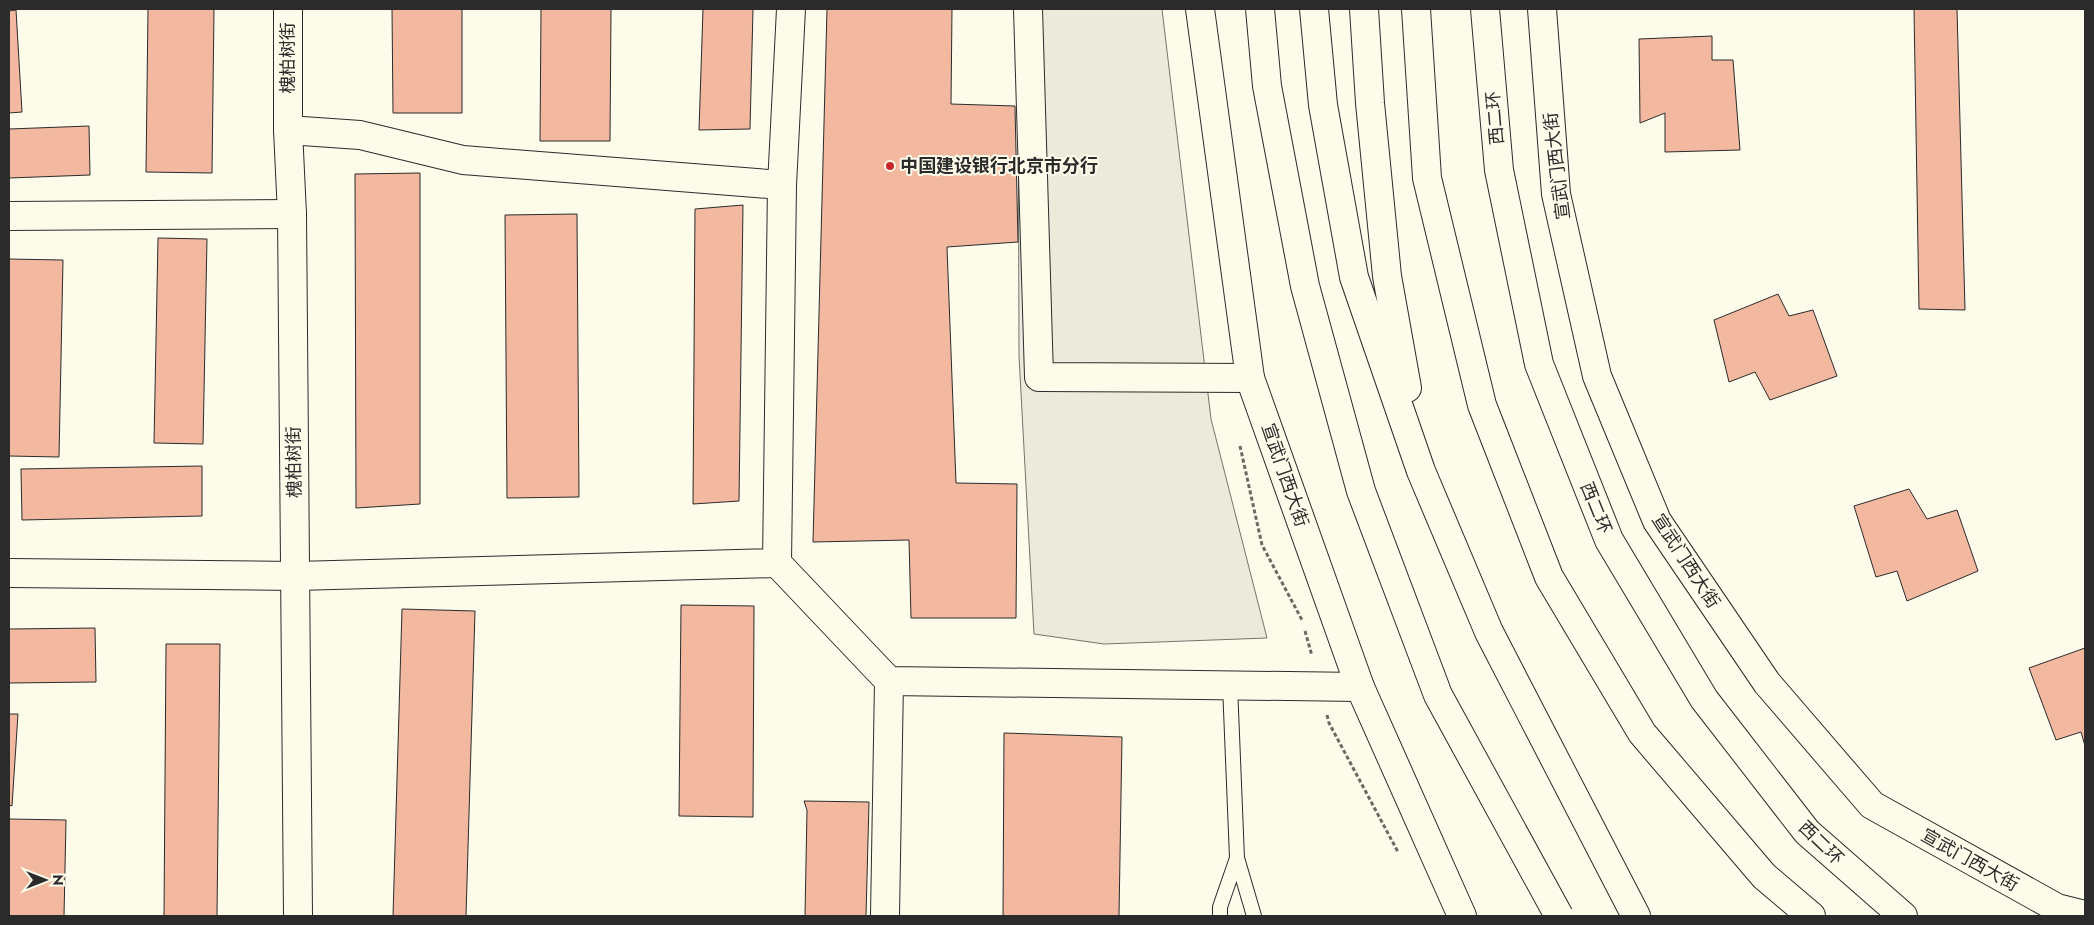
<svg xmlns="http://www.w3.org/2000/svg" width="2094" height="925" font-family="Jost,'Noto Sans SC',sans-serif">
<rect width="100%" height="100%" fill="#fdfbea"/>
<!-- parking -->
<path fill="#eceadb" stroke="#74746e" d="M1018,9H1162L1211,419L1267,638L1104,644L1034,634L1019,356Z"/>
<!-- building -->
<path fill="#f2b8a0" stroke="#2b2b2b" d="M148,9H214L212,173L146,172Z
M392,9H462V113H393Z
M541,9H611L610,141H540Z
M703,9H753L750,129L699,130Z
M827,9H952L951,104L1015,106L1018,242L947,247L956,483L1017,484L1016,618H911L909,540L813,542Z
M1914,9H1957L1965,310L1919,309Z
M16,10L22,112L9,113V11Z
M1712,36V60H1733L1740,150L1665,152V113L1640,123L1639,39Z
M89,126L90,175L9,178V129Z
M420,173V504L356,508L355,174Z
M743,205L739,501L693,504L695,209Z
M577,214L579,497L507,498L505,215Z
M158,238L207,239L203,444L154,443Z
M9,259L63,260L59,457L9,456Z
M1778,294L1789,316L1813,310L1837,376L1770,400L1755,372L1729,382L1714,320Z
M202,466V516L22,520L21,469Z
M1909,489L1927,519L1957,510L1978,571L1907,601L1897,571L1876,577L1854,506Z
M681,605L754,606L753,817L679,816Z
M402,609L475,611L466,916H393Z
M95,628L96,682L9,683V629Z
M166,644H220L217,916H164Z
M2085,648V746L2081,732L2056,740L2029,668Z
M9,714H18L12,806L9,805Z
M1004,733L1122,737L1119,916H1003Z
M804,801L869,802L866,916H805L807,810Z
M9,819L66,820L64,916H9Z"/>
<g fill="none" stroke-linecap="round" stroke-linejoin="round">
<!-- service casing -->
<g stroke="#2b2b2b" stroke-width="16">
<path id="service" d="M1230,685L1237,858L1254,916
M1220,916V907L1237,858"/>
</g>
<!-- minor casing -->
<g stroke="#2b2b2b" stroke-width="30">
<path id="minor" d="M791,9L782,185L777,563L889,681L885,916
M1028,9L1039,377L1250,378
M288,130L360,135L463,160L782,185
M9,216L292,214
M9,573L296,576L777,563
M889,681L1360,687"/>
</g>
<!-- tertiary casing -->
<g stroke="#2b2b2b" stroke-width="30">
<path id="tertiary" d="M288,9V130L292,214L298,916
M1200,9L1250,378L1360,687L1462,916
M1542,9L1556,194L1597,376L1657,521L1767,683L1872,805L2057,908L2085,915"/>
</g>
<!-- trunk casing -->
<g stroke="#2b2b2b" stroke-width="30">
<path id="trunk" d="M1314,9L1323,105L1354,277L1421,471L1489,632L1636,916
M1364,9L1370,103L1387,276L1407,388
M1416,9L1427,178L1482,405L1549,577L1642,733L1764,876L1811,916
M1485,9L1499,170L1539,364L1609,540L1704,699L1807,832L1903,916"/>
</g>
<!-- path -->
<path stroke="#6a6964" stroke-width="3" stroke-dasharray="4 2.5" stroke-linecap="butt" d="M1240,446L1262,545L1302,620
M1305,631L1312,656
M1327,715L1329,723L1398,852"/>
<!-- service -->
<use href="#service" stroke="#fdfbea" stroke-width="14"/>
<!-- minor -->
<use href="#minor" stroke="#fdfbea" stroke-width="28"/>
<!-- tertiary -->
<use href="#tertiary" stroke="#fdfbea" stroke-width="28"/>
<!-- trunk -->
<use href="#trunk" stroke="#fdfbea" stroke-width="28"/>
<!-- trunk-bridge casing -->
<g stroke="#2b2b2b" stroke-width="30" stroke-linecap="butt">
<path id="trunk-bridge" d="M1260,9L1267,86L1305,286L1361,491L1438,695L1559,916"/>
</g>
<!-- trunk-bridge -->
<use href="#trunk-bridge" stroke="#fdfbea" stroke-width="28"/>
</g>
<!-- markers -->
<circle fill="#c62828" stroke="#fdfbea" stroke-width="2" cx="890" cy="166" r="5"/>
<g text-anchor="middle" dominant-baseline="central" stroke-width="4" stroke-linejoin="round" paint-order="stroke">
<!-- street labels -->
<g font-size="18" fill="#2b2b2b" stroke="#fdfbea">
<text transform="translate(288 58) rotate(-90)">槐柏树街</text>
<text transform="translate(1495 118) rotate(-95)">西二环</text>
<text transform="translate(1557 166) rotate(-97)">宣武门西大街</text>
<text transform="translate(294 462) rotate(-91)">槐柏树街</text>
<text transform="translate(1285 475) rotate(71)">宣武门西大街</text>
<text transform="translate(1596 508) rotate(68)">西二环</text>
<text transform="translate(1686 561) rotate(57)">宣武门西大街</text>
<text transform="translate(1821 843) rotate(44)">西二环</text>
<text transform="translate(1970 860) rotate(29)">宣武门西大街</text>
</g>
<!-- poi labels -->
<g font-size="18" font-weight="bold" fill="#2b2b2b" stroke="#fdfbea" text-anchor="start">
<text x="900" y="166">中国建设银行北京市分行</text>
</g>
</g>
<!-- border -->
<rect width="2094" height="925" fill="none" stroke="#2b2b2b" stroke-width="20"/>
<!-- north arrow -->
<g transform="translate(45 880) rotate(90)" stroke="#fdfbea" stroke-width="4" paint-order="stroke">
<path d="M0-4L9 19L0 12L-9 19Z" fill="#2b2b2b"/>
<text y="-8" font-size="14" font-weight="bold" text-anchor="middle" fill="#2b2b2b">N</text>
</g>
</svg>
